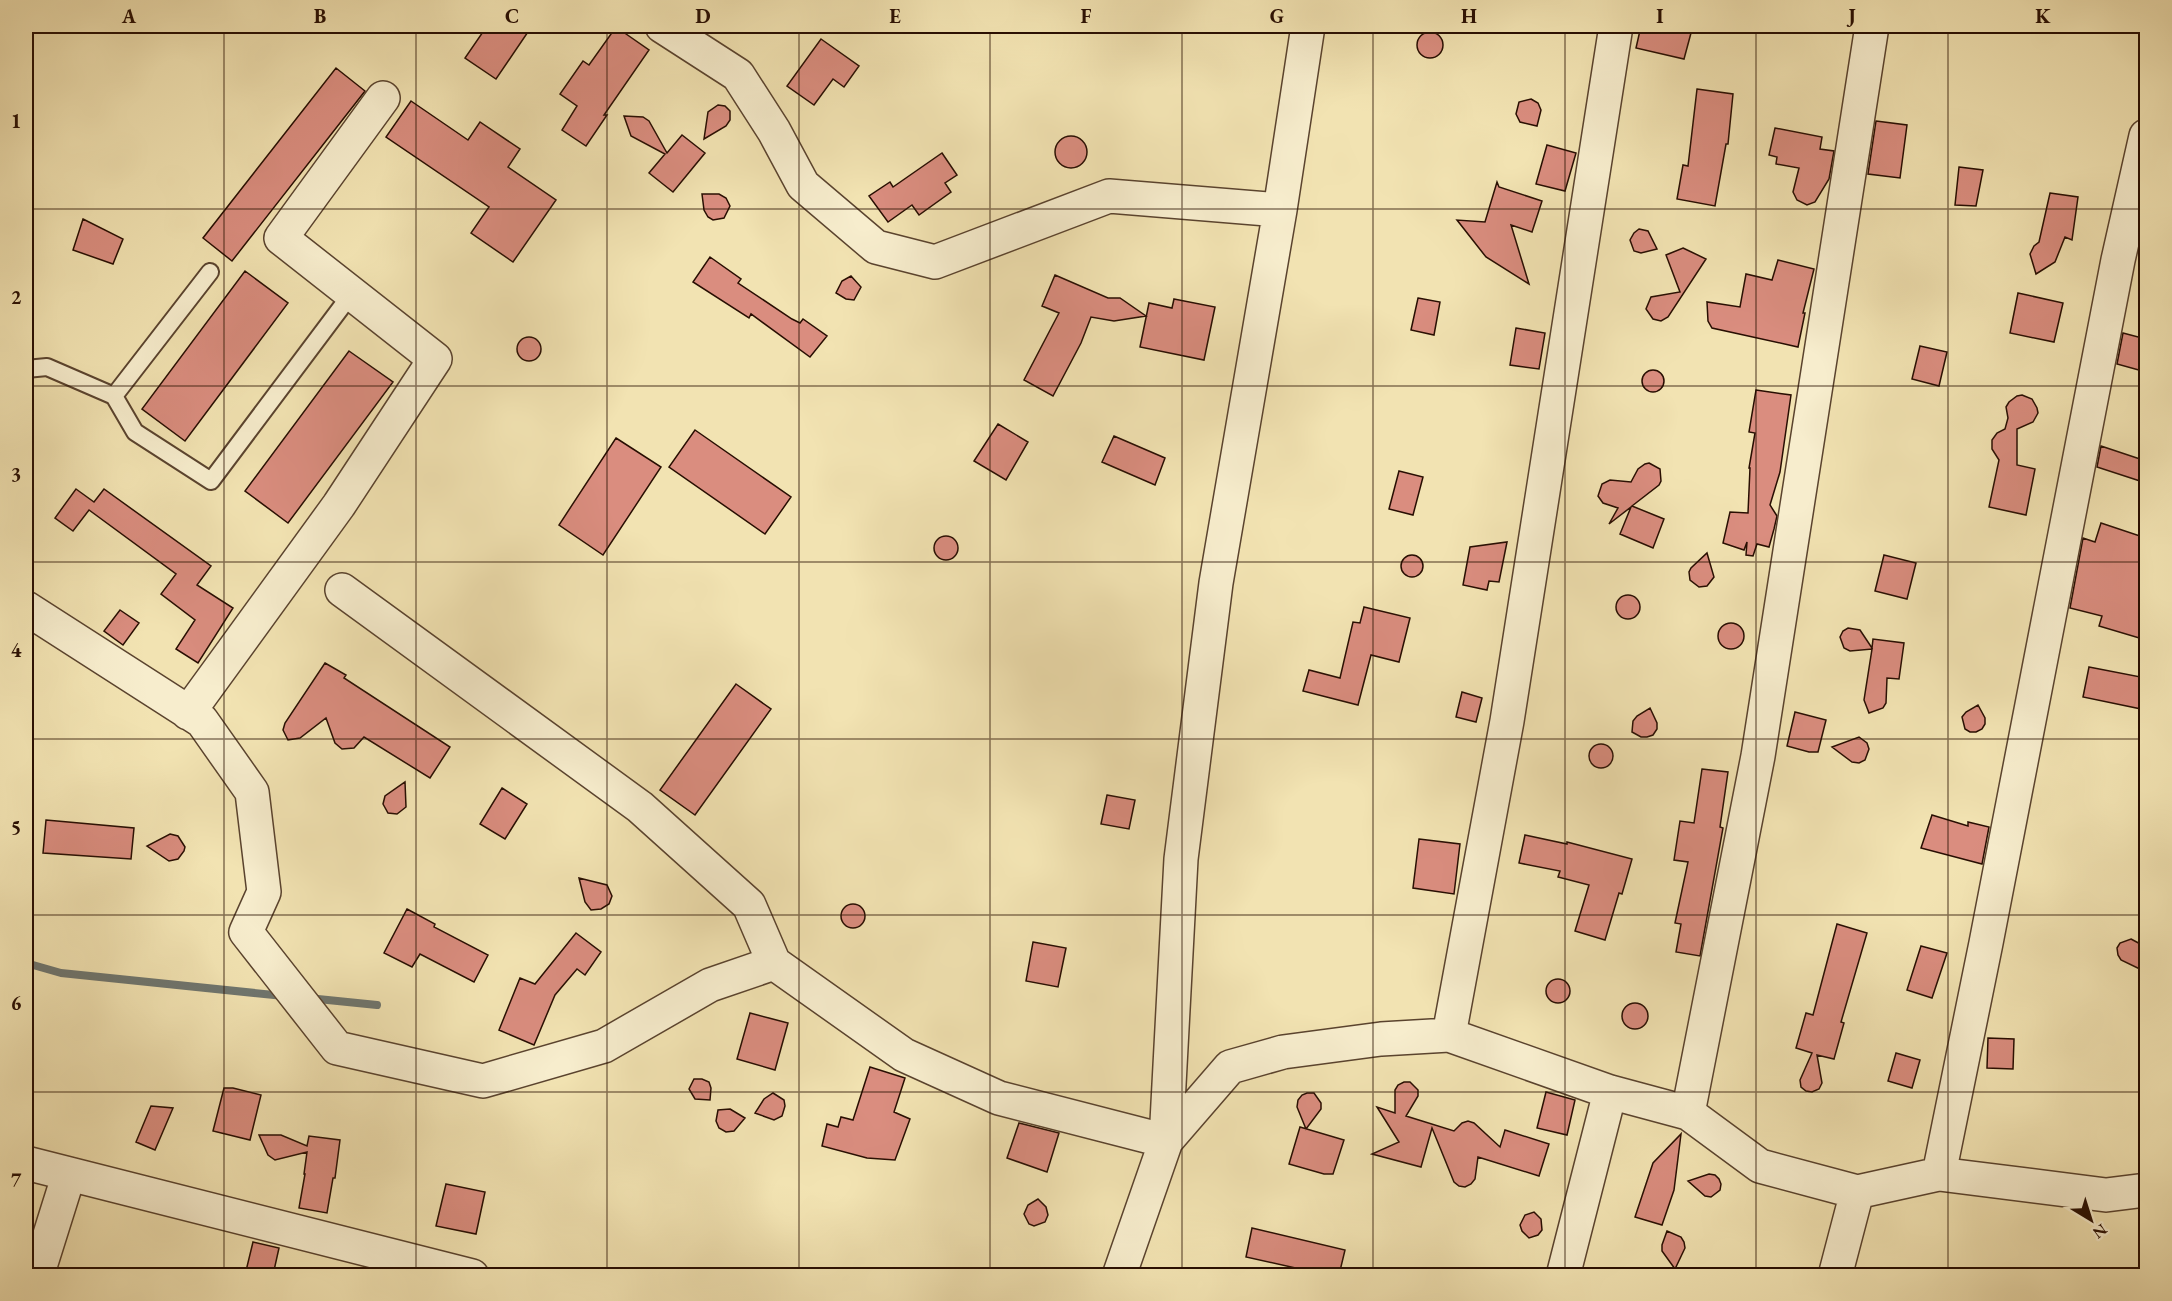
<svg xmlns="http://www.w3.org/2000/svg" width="2172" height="1301" font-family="'EB Garamond',serif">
<rect width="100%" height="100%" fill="#f2e3b2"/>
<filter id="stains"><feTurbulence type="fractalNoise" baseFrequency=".00333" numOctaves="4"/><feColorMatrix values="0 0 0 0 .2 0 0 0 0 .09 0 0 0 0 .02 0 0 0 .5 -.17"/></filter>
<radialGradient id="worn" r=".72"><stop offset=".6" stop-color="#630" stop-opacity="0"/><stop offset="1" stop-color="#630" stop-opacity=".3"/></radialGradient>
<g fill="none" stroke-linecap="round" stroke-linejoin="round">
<!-- stream -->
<path stroke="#6f766f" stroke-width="8" d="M26,963L61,973L284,996
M308,998L377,1005"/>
</g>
<!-- building -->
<path fill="#da8d7f" stroke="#280e02" stroke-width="1.5" d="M487,26H532L496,79L465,58Z
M1641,26H1656L1691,33L1684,59L1636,48Z
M616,27L649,50L604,115H607L586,146L562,130L577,106L560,94L583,61L589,65Z
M1417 45a13 13 0 1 1 26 0a13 13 0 1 1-26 0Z
M821,39L859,66L844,87L833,79L814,105L787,86Z
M336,68L365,91L232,261L203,238Z
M1697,89L1733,94L1728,144H1726L1715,206L1677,199L1683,165L1688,166Z
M1531,99L1538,103L1541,110L1537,126L1520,122L1516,114L1519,102Z
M411,101L468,140L480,122L520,149L508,167L556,200L513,262L471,233L489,207L386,137Z
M718,105L725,106L730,111V120L726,126L704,139L708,112Z
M624,116L643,117L649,121L667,153L682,135L705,153L673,192L649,173L665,154L631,136Z
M1876,121L1907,125L1900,178L1868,174Z
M1775,128L1822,137L1820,149L1834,151L1829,179L1815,202L1807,205L1797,200L1793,192L1799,168L1776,164L1777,157L1769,155Z
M1055 152a16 16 0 1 1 32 0a16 16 0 1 1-32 0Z
M1547,145L1576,153L1565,191L1536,184Z
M942,153L957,175L945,183L951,192L919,215L912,205L888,222L869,196L890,182L893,187Z
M1959,167L1983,170L1976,206L1955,205Z
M1497,182L1499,187L1542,201L1532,232L1511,225L1529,284L1486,257L1457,220L1485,222Z
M2050,193L2078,197L2072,240L2065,237L2055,262L2036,274L2030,254L2034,246L2039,242Z
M702,194H719L726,198L730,206L724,218L713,220L708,217L704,210Z
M83,219L123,239L113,264L73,250Z
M1639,229L1648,231L1657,249L1641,253L1634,251L1630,240L1634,233Z
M1683,248L1706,259L1668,317L1661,321L1653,319L1646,309L1651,297L1680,292L1666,255Z
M710,257L741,279L738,283L792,319L800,323L803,319L827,336L810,357L751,314L749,318L693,282Z
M1778,260L1814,269L1803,313H1805L1798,347L1712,328L1708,321L1707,302L1740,307L1746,274L1772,280Z
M245,271L288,303L185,441L142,409Z
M1055,275L1108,298H1120L1146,316L1114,321L1091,317L1081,343L1053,396L1024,380L1059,313L1042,306Z
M851,276L861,287L854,300L846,299L836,293L842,281Z
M2018,293L2063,303L2054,342L2010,333Z
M1418,298L1440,302L1434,335L1411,330Z
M1174,299L1215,307L1204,360L1140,347L1149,303L1172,308Z
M1516,328L1545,333L1539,369L1510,365Z
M2123,333L2146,339V372L2117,364Z
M517 349a12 12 0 1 1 24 0a12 12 0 1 1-24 0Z
M1920,346L1947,352L1939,386L1912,379Z
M349,351L393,382L288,523L245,491Z
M1642 381a11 11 0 1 1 22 0a11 11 0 1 1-22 0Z
M1756,390L1791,395L1780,472L1770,505L1777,516L1774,529L1769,547L1757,544L1753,556L1746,555L1747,542L1744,550L1723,543L1730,512L1748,513L1750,468H1749L1755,433L1749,432Z
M2022,395L2032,399L2037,408L2038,413L2033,422L2017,429V465L2035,469L2026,515L1989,507L1999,460L1992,449V440L1997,433L2005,429L2008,418L2006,407L2009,402L2017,396Z
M998,424L1028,442L1006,480L974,461Z
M695,430L791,497L765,534L669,467Z
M1114,436L1165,458L1155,485L1102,462Z
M616,438L661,467L603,555L559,525Z
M2101,446L2146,461L2140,481L2097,467Z
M1649,463L1660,469L1661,481L1659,485L1632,506L1664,519L1653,548L1620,534L1631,507L1609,524L1618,508L1603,503L1598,496L1602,484L1610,480L1631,482L1638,469L1645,464Z
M1399,471L1423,477L1413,515L1389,509Z
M76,489L94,502L104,489L211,566L197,585L233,608L198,663L176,649L195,620L161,594L176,574L89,510L73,531L55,518Z
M2101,523L2146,538V640L2099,626L2102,616L2070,608L2083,538L2095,542Z
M934 548a12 12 0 1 1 24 0a12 12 0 1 1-24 0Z
M1507,542L1499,582L1489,581L1487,590L1463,585L1470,547Z
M1707,553L1714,577L1707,586L1699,587L1690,580L1689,572L1691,568Z
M1401 566a11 11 0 1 1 22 0a11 11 0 1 1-22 0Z
M1884,555L1916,563L1907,599L1875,591Z
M1616 607a12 12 0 1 1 24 0a12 12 0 1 1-24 0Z
M1364,607L1410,618L1399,662L1371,655L1358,705L1303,691L1309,670L1340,678L1353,622L1360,623Z
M120,610L139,623L123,645L104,631Z
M1718 636a13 13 0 1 1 26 0a13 13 0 1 1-26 0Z
M1848,628L1860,630L1872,648L1873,639L1904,643L1899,679L1887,678L1886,703L1883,708L1869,713L1864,700L1872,649L1850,651L1844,648L1840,637L1843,631Z
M325,663L346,675L344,678L450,747L430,778L364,737L354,748L342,749L335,743L326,718L300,738L288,740L283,730L285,723Z
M2089,667L2146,678V710L2083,697Z
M736,684L771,709L695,815L660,790Z
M1462,692L1482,698L1476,722L1456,717Z
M1978,705L1985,718V724L1982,729L1976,732H1970L1965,729L1962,717L1966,712Z
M1650,708L1657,723V729L1653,735L1647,737H1641L1632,732L1633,721L1637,716Z
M1795,712L1826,720L1818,752H1809L1787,746Z
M1859,737L1867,743L1869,749L1865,760L1859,763L1852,762L1832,747Z
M1589 756a12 12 0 1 1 24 0a12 12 0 1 1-24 0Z
M1702,769L1728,772L1720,827L1723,828L1700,956L1676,952L1681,924L1675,923L1688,862L1674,860L1680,821L1694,823Z
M405,782L406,807L397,814L388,813L383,804L385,796Z
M502,788L527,804L505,839L480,824Z
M1107,795L1135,800L1129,829L1101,824Z
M1932,815L1968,826V822L1989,827L1982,864L1921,848Z
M46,820L134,828L131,859L43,853Z
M170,834L178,836L185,847L184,851L178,859L169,861L147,846Z
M1525,835L1567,844V842L1632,859L1622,894L1619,893L1605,940L1575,931L1589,885L1558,877L1560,871L1519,863Z
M1419,839L1460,844L1454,894L1413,888Z
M579,878L607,885L612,896L609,904L601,909L591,910L585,902Z
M841 916a12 12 0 1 1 24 0a12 12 0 1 1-24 0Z
M407,909L435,924L434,927L488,955L474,982L420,954L412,967L384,953Z
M1837,924L1867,933L1841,1022L1844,1023L1834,1059L1817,1055L1822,1083L1819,1089L1812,1092L1806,1091L1801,1087L1800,1080L1812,1053L1796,1048L1806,1013L1813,1015Z
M576,933L601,952L585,975L577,969L555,995L534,1045L499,1030L520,978L535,984Z
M2131,939L2146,947V972L2121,960L2118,955L2117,948L2120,943Z
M1033,942L1066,948L1058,987L1026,981Z
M1921,946L1947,953L1932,998L1907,990Z
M1546 991a12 12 0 1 1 24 0a12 12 0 1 1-24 0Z
M1622 1016a13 13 0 1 1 26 0a13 13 0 1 1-26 0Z
M750,1013L788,1023L775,1070L737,1059Z
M1988,1038L2014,1039L2013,1069L1987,1068Z
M1896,1053L1920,1060L1912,1088L1888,1081Z
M870,1067L905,1078L894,1112L910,1119L895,1160L867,1158L822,1146L827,1124L838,1127L841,1117L853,1120Z
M694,1079H702L709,1082L711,1088L710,1100L695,1099L689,1089Z
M1404,1082H1410L1418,1090V1096L1406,1116L1454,1131L1462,1123L1468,1121L1474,1123L1500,1147L1505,1130L1549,1144L1539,1176L1478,1157L1475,1179L1471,1184L1465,1187L1459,1186L1454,1182L1432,1128L1421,1167L1372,1154L1399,1142L1377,1107L1395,1113V1090L1398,1085Z
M224,1088H233L261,1095L250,1140L213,1131Z
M1546,1092L1575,1100L1567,1135L1537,1128Z
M773,1093L784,1100L785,1106L782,1116L774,1120L755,1113L764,1099Z
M1307,1093H1314L1321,1103V1109L1306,1129L1297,1107L1298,1100L1302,1095Z
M151,1106L173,1108L155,1150L136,1142Z
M730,1109L745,1118L734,1131L726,1132L719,1128L716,1121L718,1110Z
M1019,1123L1059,1133L1047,1172L1007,1158Z
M1300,1127L1344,1140L1333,1174H1324L1289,1164Z
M1681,1134L1674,1190L1662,1225L1635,1217L1653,1163Z
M259,1135H281L307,1146L309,1136L340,1140L335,1178H333L327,1213L299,1208L305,1174H304L307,1152L275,1160L268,1155Z
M1709,1174L1715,1175L1719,1179L1721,1184L1720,1190L1711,1197L1705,1196L1688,1181Z
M446,1184L485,1192L476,1234L436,1226Z
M1038,1199L1046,1207L1048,1215L1045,1222L1034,1226L1029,1224L1024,1214L1028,1205Z
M1534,1212L1541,1219L1542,1230L1538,1235L1529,1238L1522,1231L1520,1225L1525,1215Z
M1252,1228L1345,1250L1339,1275H1327L1246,1257Z
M1667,1231L1681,1237L1684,1242L1685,1248L1675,1269L1662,1251V1245Z
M253,1242L279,1248L273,1275H245Z"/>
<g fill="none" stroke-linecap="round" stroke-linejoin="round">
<!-- service casing -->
<g stroke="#5a432e" stroke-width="20">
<path id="service" d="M26,369L47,367L114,396L210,272
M114,396L135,432L211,481L352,293"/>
</g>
<!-- minor casing -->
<g stroke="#5a432e" stroke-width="36">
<path id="minor" d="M662,26L738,75L774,131L803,185L876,247L935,262L1109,196L1280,210
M342,590L640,807L749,905L774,963L904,1055L999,1098L1166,1141
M26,608L202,721L252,792L264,892L246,932L337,1048L483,1081L604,1046L710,985L774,963
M188,713L339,505L435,359L281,238L383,98
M1449,1035L1507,721L1616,26
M1688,1113L1758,756L1872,26
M1166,1141L1230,1067L1283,1052L1381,1039L1449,1035L1610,1092L1688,1113L1760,1166L1857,1192L1939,1174L2106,1195L2146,1190
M26,1163L472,1276
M1939,1174L1986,943L2118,260L2146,136
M37,1276L69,1174
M1119,1276L1166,1141L1181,859L1216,583L1280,210L1308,26
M1563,1276L1610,1092
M1835,1276L1857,1192"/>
</g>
<!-- service -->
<use href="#service" stroke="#f7edcd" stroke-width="16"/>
<!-- minor -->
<use href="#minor" stroke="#f7edcd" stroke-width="33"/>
</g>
<!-- grid -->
<path fill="none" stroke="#280e02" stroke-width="1.5" stroke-opacity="0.55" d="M224,26V1276M416,26V1276M607,26V1276M799,26V1276M990,26V1276M1182,26V1276M1373,26V1276M1565,26V1276M1756,26V1276M1948,26V1276M26,209H2146M26,386H2146M26,562H2146M26,739H2146M26,915H2146M26,1092H2146"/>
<!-- margin -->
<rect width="2172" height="1301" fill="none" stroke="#f2e3b2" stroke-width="66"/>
<!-- north arrow -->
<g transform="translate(2091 1220) rotate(142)" stroke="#f7edcd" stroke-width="4.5" paint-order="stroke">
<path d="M0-4.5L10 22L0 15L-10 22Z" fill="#280e02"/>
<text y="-9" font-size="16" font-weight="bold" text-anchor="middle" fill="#280e02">N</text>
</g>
<rect x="33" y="33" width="2106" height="1235" fill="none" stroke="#280e02" stroke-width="2"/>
<g font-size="20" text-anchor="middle" font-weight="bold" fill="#280e02">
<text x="129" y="23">A</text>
<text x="320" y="23">B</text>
<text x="512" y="23">C</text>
<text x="703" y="23">D</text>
<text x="895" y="23">E</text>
<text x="1086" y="23">F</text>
<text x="1277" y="23">G</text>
<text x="1469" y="23">H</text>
<text x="1660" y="23">I</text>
<text x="1852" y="23">J</text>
<text x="2043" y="23">K</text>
<text x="16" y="128">1</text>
<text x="16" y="304">2</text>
<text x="16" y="481">3</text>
<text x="16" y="657">4</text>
<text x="16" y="834">5</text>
<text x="16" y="1010">6</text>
<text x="16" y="1187">7</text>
</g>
<rect width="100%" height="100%" filter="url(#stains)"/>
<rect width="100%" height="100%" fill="url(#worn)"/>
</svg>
